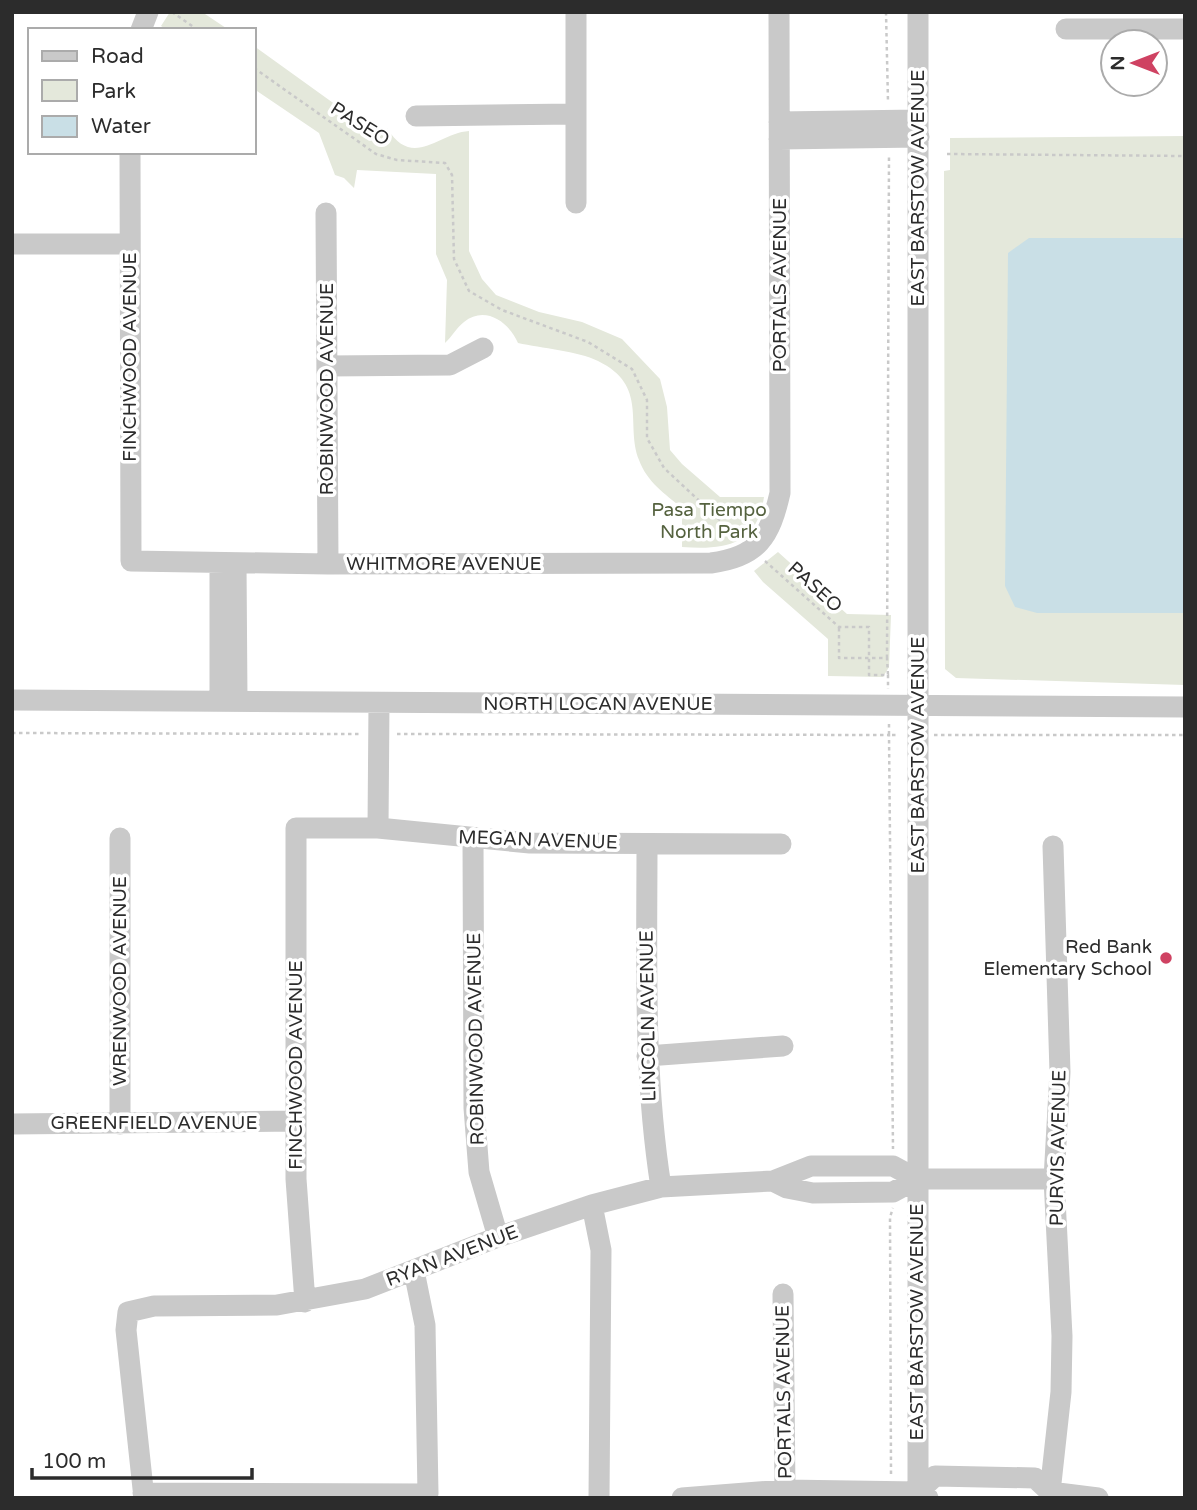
<svg xmlns="http://www.w3.org/2000/svg" width="1197" height="1510" font-family="'Varela Round',sans-serif">
<rect width="100%" height="100%" fill="#fff"/>
<!-- green -->
<path fill="#e4e8db" d="M170,12H202L229,30H167L161,26Z
M254,46L368,128H387C413,170 438,133 469,131V251L482,279L496,295L539,312L582,322L622,339L660,379L667,407L670,450L682,464L720,497H764C757,546 724,550 682,547V508C665,494 647,482 639,460C625,424 649,386 598,361C578,351 541,348 518,343C509,322 485,305 464,322C456,328 452,337 445,343L447,280L436,254V174L357,170L354,188L344,178L335,175L319,133L254,89Z
M1185,136V685L956,678L945,669L944,171L950,170V138Z
M778,552L847,614L891,615L889,667L883,677L828,676V639L763,582L754,571Z"/>
<!-- water -->
<path fill="#c9dfe6" d="M1029,238H1185V613H1037L1015,607L1005,586L1008,253Z"/>
<g fill="none" stroke-linecap="round" stroke-linejoin="round">
<!-- path -->
<path stroke="#c9c9c9" stroke-width="2.5" stroke-dasharray="3.5 3.5" stroke-linecap="butt" d="M172,12L198,30
M886,12L888,102
M254,68L376,154L397,160L445,163L452,175L454,259L469,291L502,310L588,342L632,369L647,400V438L664,468L737,536
M947,154L1185,156
M765,561L839,627H869V675H888V689
M839,628V658H887L888,675
M887,658L889,154
M889,724V735H899
M12,733L362,734
M397,734L889,735L893,1149
M934,735H1185
M891,1474L890,1217L893,1208"/>
<!-- minor -->
<path stroke="#c9c9c9" stroke-width="21" d="M576,12V203
M1066,29H1185
M141,30L148,12
M416,116L576,114
M779,122L918,120
M779,139L919,137
M130,152L131,561L328,564L711,563C758,557 770,537 780,493L779,12
M326,213L328,564
M12,244H129
M327,366L450,365L483,348
M220,563V701
M236,563L237,701
M12,700L1185,707
M378,828L379,703
M120,838V1124
M473,839L474,1108L479,1172L498,1237
M647,844C647,959 643,1073 661,1187
M647,1056L783,1046
M12,1124L296,1121
M773,1181L787,1188L813,1193L893,1192L917,1179H1054
M592,1205L601,1250L599,1498
M783,1294L785,1490
M305,1302L296,1179V828H378L530,843L781,844
M918,1492L935,1476L1035,1478L1050,1492L1098,1498
M1050,1492L1061,1392L1062,1336L1054,1179L1060,1072L1053,846
M143,1493L428,1494L425,1325L414,1271
M144,1498L126,1330L128,1312L154,1306L277,1305L365,1289L498,1237L592,1205L661,1187L773,1181L811,1166H893L917,1179
M682,1498L785,1490L918,1492L928,1498
M918,1498V12"/>
</g>
<!-- markers -->
<circle fill="#cf4262" stroke="#fff" stroke-width="2.5" cx="1166" cy="958" r="7"/>
<g text-anchor="middle" dominant-baseline="central" stroke-width="7" stroke-linejoin="round" paint-order="stroke">
<!-- street labels -->
<g font-size="19" fill="#2c2c2c" stroke="#fff">
<text transform="translate(360 124) rotate(32)">PASEO</text>
<text transform="translate(918 188) rotate(-90)">EAST BARSTOW AVENUE</text>
<text transform="translate(780 285) rotate(-90)">PORTALS AVENUE</text>
<text transform="translate(130 357) rotate(-90)">FINCHWOOD AVENUE</text>
<text transform="translate(327 389) rotate(-90)">ROBINWOOD AVENUE</text>
<text x="444" y="564">WHITMORE AVENUE</text>
<text transform="translate(815 587) rotate(42)">PASEO</text>
<text x="598" y="704">NORTH LOCAN AVENUE</text>
<text transform="translate(918 755) rotate(-90)">EAST BARSTOW AVENUE</text>
<text transform="translate(538 840) rotate(2)">MEGAN AVENUE</text>
<text transform="translate(120 981) rotate(-90)">WRENWOOD AVENUE</text>
<text transform="translate(648 1016) rotate(-91)">LINCOLN AVENUE</text>
<text transform="translate(476 1039) rotate(-91)">ROBINWOOD AVENUE</text>
<text transform="translate(296 1065) rotate(-90)">FINCHWOOD AVENUE</text>
<text x="154" y="1123">GREENFIELD AVENUE</text>
<text transform="translate(1058 1148) rotate(-89)">PURVIS AVENUE</text>
<text transform="translate(452 1256) rotate(-21)">RYAN AVENUE</text>
<text transform="translate(917 1322) rotate(-90)">EAST BARSTOW AVENUE</text>
<text transform="translate(784 1392) rotate(-91)">PORTALS AVENUE</text>
</g>
<!-- park labels -->
<g font-size="19" fill="#55623f" stroke="#fff">
<text x="709" y="510">Pasa Tiempo<tspan x="709" dy="22">North Park</tspan></text>
</g>
<!-- poi labels -->
<g font-size="19" fill="#2c2c2c" stroke="#fff" text-anchor="end">
<text x="1152" y="947">Red Bank<tspan x="1152" dy="22">Elementary School</tspan></text>
</g>
</g>
<!-- border -->
<rect width="1197" height="1510" fill="none" stroke="#2c2c2c" stroke-width="28"/>
<!-- legend -->
<rect x="28" y="28" width="228" height="126" fill="#ffffff" stroke="#ababab" stroke-width="2"/>
<rect x="42" y="51" width="35" height="10" fill="#c9c9c9" stroke="#ababab" stroke-width="2"/>
<text x="91" y="63" font-size="21" fill="#2c2c2c">Road</text>
<rect x="42" y="80" width="35" height="21" fill="#e4e8db" stroke="#ababab" stroke-width="2"/>
<text x="91" y="98" font-size="21" fill="#2c2c2c">Park</text>
<rect x="42" y="116" width="35" height="21" fill="#c9dfe6" stroke="#ababab" stroke-width="2"/>
<text x="91" y="133" font-size="21" fill="#2c2c2c">Water</text>
<!-- north arrow -->
<g transform="translate(1134 63) rotate(270)"><circle r="33" fill="#ffffff" stroke="#ababab" stroke-width="2"/>
<path d="M0-5L12 26L0 18L-12 26Z" fill="#cf4262"/>
<text y="-10" font-size="19" font-weight="bold" text-anchor="middle" fill="#2c2c2c">N</text>
</g>
<!-- scale -->
<path d="M32 1468v10h220v-10" fill="none" stroke="#2c2c2c" stroke-width="3.5"/>
<text x="42" y="1468" font-size="21" fill="#2c2c2c" stroke="#ffffff" stroke-width="5" paint-order="stroke">100 m</text>
</svg>
